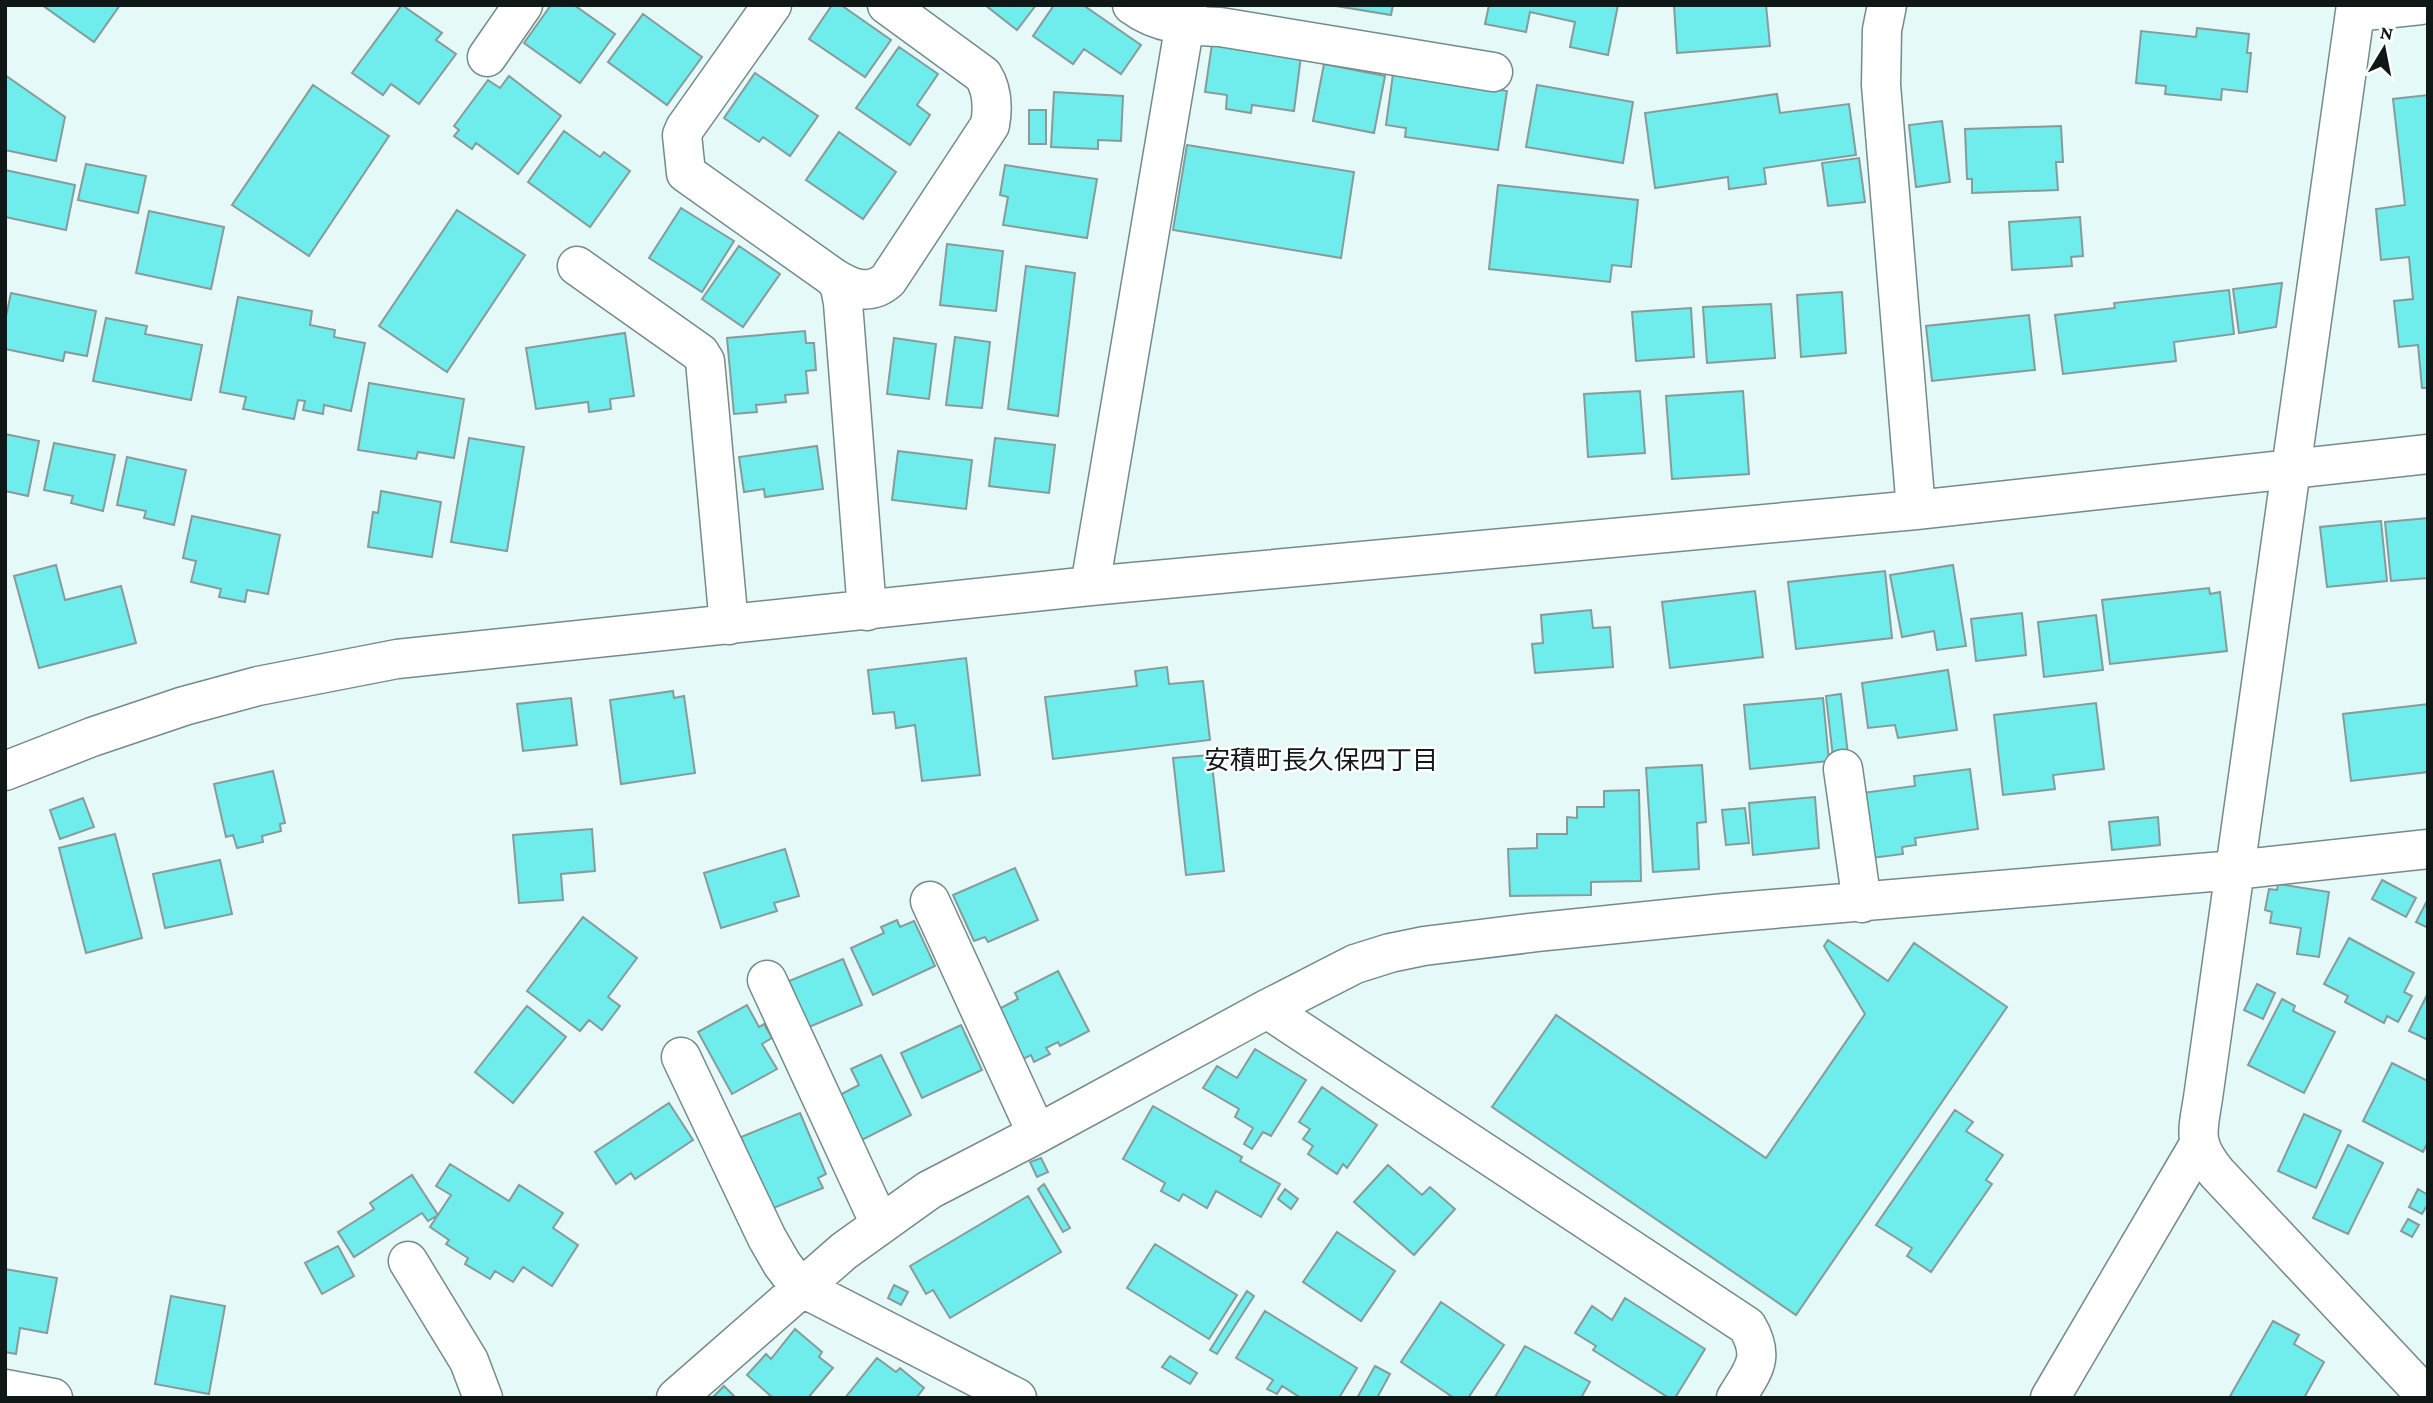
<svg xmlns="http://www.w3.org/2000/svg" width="2433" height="1403" font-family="'Crimson Pro','Noto Sans JP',serif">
<rect width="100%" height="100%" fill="#e4f9f8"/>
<!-- building -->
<path fill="#6eedec" stroke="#879b9a" stroke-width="2" d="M42,5H120L94,42Z
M402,5L442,33L436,40L456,54L419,104L391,84L383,95L352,73Z
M551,5H574L615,34L580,83L524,43Z
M832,5H841L891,40L865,77L809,39Z
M985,5H1036L1017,30Z
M1054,5H1083L1141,45L1121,74L1084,49L1073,64L1033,36Z
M1330,5H1393L1391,15Z
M1489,5H1618L1608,55L1570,47L1575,22L1530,12L1526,32L1485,24Z
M1674,5H1766L1770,46L1677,53Z
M643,14L702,57L667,105L608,62Z
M2197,28L2249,34L2247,53H2251L2247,92L2222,89L2221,100L2165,94L2166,86L2136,83L2141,31L2196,37Z
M1212,44L1301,56L1294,111L1252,105L1251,113L1226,109L1227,95L1205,92Z
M899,47L938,74L917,105L930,115L910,145L856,108Z
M1324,64L1385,76L1374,133L1313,121Z
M755,73L818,116L790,156L763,137L759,142L724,118Z
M1393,74L1507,91L1498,150L1405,137L1406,128L1386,125Z
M5,75L65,117L56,161L5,150Z
M509,76L561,116L518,174L476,143L472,149L454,136L459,130L454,126L488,80L500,88Z
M313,85L389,136L309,256L232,205Z
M1537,85L1633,102L1623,163L1526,147Z
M1054,92L1123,96L1121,141L1098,140V149L1051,147Z
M1777,94L1780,113L1849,104L1856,155L1764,168L1766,184L1729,189L1728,177L1655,188L1645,113Z
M2428,95V388H2422L2418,345L2399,347L2394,301L2413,299L2409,257L2381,260L2376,209L2405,205L2393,99Z
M1029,110H1046V144H1029Z
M1942,121L1950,182L1916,187L1909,125Z
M2061,126L2063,162H2056L2058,190L1972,193V179H1967L1965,129Z
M564,131L600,157L604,152L630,171L590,227L528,182Z
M839,132L896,172L863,219L806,180Z
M1187,145L1354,172L1341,258L1173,230Z
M1859,158L1865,202L1828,206L1822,163Z
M86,164L146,176L138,213L78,200Z
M1005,165L1097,179L1087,238L1003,225L1008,197L1000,195Z
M5,170L75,185L66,230L5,217Z
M1498,185L1638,200L1631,267L1612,265L1610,282L1489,269Z
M681,208L734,241L702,292L649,258Z
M457,210L525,255L447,372L379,326Z
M149,211L224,227L211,289L136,273Z
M2080,217L2083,256L2071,257L2072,266L2012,270L2009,222Z
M947,244L1003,251L996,311L940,305Z
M739,246L780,274L743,327L702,299Z
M1026,266L1075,273L1058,416L1008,409Z
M2282,283L2276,327L2239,333L2233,289Z
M2229,290L2234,334L2174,342L2176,361L2063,374L2055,315L2115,308L2114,303Z
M1842,292L1846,353L1801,357L1797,295Z
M11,293L96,311L87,356L65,352L63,361L5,349V321Z
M238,297L312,311L310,325L335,330L334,337L365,343L351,411L324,405L323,414L303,410L305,401L298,400L294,419L243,409L246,397L220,392Z
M1771,304L1775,358L1707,363L1703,307Z
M1691,308L1694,357L1636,361L1632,312Z
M2029,315L2035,370L1932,381L1926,326Z
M106,318L147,326L145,334L202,345L191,400L93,381Z
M805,331L806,343H814L816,370L806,371L808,393L785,395L786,402L756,405L757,412L734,414L727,338Z
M625,333L634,396L610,399L611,409L589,412L588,402L536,409L526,348Z
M955,337L990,342L982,408L946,405Z
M894,338L936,344L929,399L887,394Z
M369,383L464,399L454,458L418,452L416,459L358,450Z
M1640,391L1645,453L1588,457L1584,394Z
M1743,391L1749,474L1672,479L1666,396Z
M5,434L39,441L28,496L5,491Z
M469,438L524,447L507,551L451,542Z
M995,438L1055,445L1049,493L989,486Z
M54,443L115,455L103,511L71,503L73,496L44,490Z
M817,446L823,489L765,497L764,489L744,492L739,457Z
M898,451L972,460L966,509L892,500Z
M127,457L186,470L174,525L144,518L146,511L117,505Z
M381,491L441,502L432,557L368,547L373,512L378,513Z
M192,516L280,535L268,594L247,590L245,602L219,597L221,589L191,582L196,561L183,558Z
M2428,518V578L2391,581L2385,522Z
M2381,521L2387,581L2327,587L2320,527Z
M56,565L65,600L121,586L136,643L39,668L14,576Z
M1953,565L1966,646L1937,650L1934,631L1902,637L1890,575Z
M1885,571L1892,638L1796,649L1788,582Z
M2209,588L2210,594L2220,592L2227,651L2110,664L2102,600Z
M1755,591L1763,657L1670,668L1662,602Z
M1591,610L1593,628L1610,627L1613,667L1535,673L1532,644L1543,643L1541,615Z
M2022,613L2026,655L1976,661L1971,619Z
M2096,615L2103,670L2044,677L2038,622Z
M966,658L980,775L922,781L915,725L896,728L894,712L873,714L868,670Z
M1167,667L1169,684L1203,681L1210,740L1053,759L1045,697L1137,686L1135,671Z
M1948,670L1957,730L1898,738L1895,725L1868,728L1862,683Z
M673,691L674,698L684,696L695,773L621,784L610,700Z
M1841,694L1848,755L1833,757L1826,696Z
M571,698L577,745L523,751L517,704Z
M1823,698L1829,761L1750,769L1744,705Z
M2096,703L2104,769L2053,775L2055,789L2003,795L1994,715Z
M2428,704V772L2351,781L2343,714Z
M1211,755L1224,871L1186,875L1173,758Z
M1702,765L1706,822L1697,823L1699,869L1653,872L1646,768Z
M1970,769L1978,829L1915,838L1916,845L1902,847L1903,854L1872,858L1862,793L1915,786L1914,776Z
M273,771L285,823L280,824L281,831L262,836L263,842L237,848L233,835L226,837L214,784Z
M1639,790L1641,881L1591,882V895L1510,896L1508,849L1537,848V834H1567V817L1577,818V807H1604V791Z
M1815,797L1819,848L1753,855L1749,803Z
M83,798L94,827L60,839L50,810Z
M1745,808L1749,843L1726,845L1722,810Z
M2158,817L2160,845L2112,850L2109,822Z
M592,829L595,871L561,874L563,900L519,903L513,835Z
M115,834L142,938L86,953L59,848Z
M785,849L799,896L774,903L777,911L721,928L704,873Z
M220,860L232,914L165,928L153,874Z
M1015,868L1038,920L988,942L985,937L974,941L953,895Z
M2382,880L2416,898L2406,917L2372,899Z
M2278,884L2329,892L2319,957L2297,954L2301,928L2270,923L2272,912L2265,910L2269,889L2277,890Z
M2428,899V928L2416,922Z
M583,917L637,958L608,997L620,1006L602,1030L589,1020L580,1031L527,991Z
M897,920L900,927L914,921L935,966L873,995L851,948L884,933L881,927Z
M2349,938L2414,973L2404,992L2412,996L2398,1022L2387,1016L2384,1023L2345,1002L2348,996L2324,984Z
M1828,940L1888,981L1914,943L2007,1007L1796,1315L1492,1107L1556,1015L1766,1158L1865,1014L1824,946Z
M843,959L862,1005L809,1027L789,981Z
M1058,971L1089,1031L1060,1046L1058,1042L1046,1048L1050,1054L1034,1062L1031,1055L1023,1059L997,1010L1018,999L1015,993Z
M2257,984L2275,993L2263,1019L2244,1010Z
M2428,993V1040L2409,1031Z
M2282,999L2295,1006L2293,1011L2335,1032L2304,1093L2248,1065Z
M747,1005L759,1027L764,1024L772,1038L762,1044L777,1069L732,1094L698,1032Z
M527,1006L566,1037L513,1103L475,1072Z
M961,1025L982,1070L922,1098L901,1053Z
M1255,1049L1306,1080L1271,1136L1263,1132L1252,1149L1244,1144L1253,1128L1235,1117L1239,1109L1203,1088L1217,1066L1237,1078Z
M881,1055L911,1115L856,1143L834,1098L859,1085L851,1069Z
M2392,1063L2428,1081V1142L2423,1152L2363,1121Z
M1322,1087L1377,1125L1347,1168L1343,1164L1337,1174L1308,1154L1313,1146L1303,1139L1310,1129L1299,1122Z
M669,1103L693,1140L635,1179L631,1173L616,1184L595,1152Z
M1153,1106L1242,1157L1240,1161L1280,1184L1261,1217L1216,1191L1207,1208L1183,1194L1179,1201L1161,1191L1165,1183L1123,1159Z
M1955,1110L1973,1122L1966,1131L2003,1155L1986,1180L1992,1184L1931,1272L1907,1256L1912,1248L1876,1225Z
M800,1113L826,1174L818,1178L823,1188L771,1209L741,1137Z
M2304,1114L2341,1131L2316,1188L2278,1171Z
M2348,1145L2383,1163L2348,1234L2313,1218Z
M1041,1158L1048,1172L1037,1177L1030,1162Z
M450,1164L509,1201L519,1185L563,1213L553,1228L578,1245L552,1286L523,1267L513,1282L495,1271L490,1279L465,1264L468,1258L446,1244L449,1240L430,1227L451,1195L436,1186Z
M1388,1165L1422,1195L1430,1187L1455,1209L1414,1255L1354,1202Z
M412,1175L438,1215L428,1221L422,1213L354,1257L338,1232L374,1209L370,1203Z
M1044,1184L1070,1228L1063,1232L1038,1189Z
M1285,1189L1298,1199L1291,1209L1278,1199Z
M2418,1189L2428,1195V1204L2422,1214L2409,1207Z
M1028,1196L1061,1252L950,1318L933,1290L926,1294L910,1266Z
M2408,1219L2419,1225L2412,1237L2401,1231Z
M1337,1232L1395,1271L1361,1321L1303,1282Z
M1155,1244L1237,1295L1209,1339L1127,1288Z
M338,1246L354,1276L322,1294L305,1263Z
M5,1269L57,1278L47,1333L20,1328L16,1354L5,1352Z
M894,1285L908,1292L901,1305L888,1298Z
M1247,1291L1254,1296L1217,1354L1210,1350Z
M171,1296L225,1306L209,1394L155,1384Z
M1625,1298L1705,1349L1675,1398H1669L1593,1350L1596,1346L1575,1333L1592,1306L1612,1320Z
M1441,1302L1504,1345L1468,1398H1454L1401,1362Z
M1265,1311L1357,1368L1339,1398H1301L1282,1386L1277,1394L1267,1389L1273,1380L1236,1358Z
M2273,1321L2299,1335L2294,1344L2324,1362L2304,1398H2229Z
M795,1329L822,1352L819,1357L833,1368L808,1398H773L747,1375L766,1354L771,1359Z
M1525,1346L1590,1382L1581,1398L1495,1397Z
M1170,1356L1197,1373L1190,1384L1162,1367Z
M877,1358L896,1372L900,1368L924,1388L916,1398H845Z
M1375,1366L1390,1374L1377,1398H1357Z
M724,1386L736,1398H712Z"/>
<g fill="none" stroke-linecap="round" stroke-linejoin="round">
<!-- minor casing -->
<g stroke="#768a89" stroke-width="41">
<path id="minor" d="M772,5L685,128L682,135L686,173L834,278L840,287L843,303L867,611
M1132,5C1159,25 1188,26 1220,27L1493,72
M1887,5L1882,30L1881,85L1916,510
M2356,5L2204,1091C2199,1129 2190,1141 2217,1173L2428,1398
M2355,12L2421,5
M487,57L523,5
M577,266L700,353L705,361L729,625
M834,278C852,289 870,296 888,280L990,125C993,108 992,89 983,75L887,5
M1090,586L1188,5
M1843,769L1862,903
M5,771L92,737L184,706L258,686L397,659L1090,586L1916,510L2428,454
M930,901L1037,1134
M767,980L880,1224
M1267,1009L1747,1326C1766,1358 1753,1370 1736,1398
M681,1057L767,1238L782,1264L795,1281L803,1288L1017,1398
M408,1261L469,1361L483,1398
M5,1389L53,1398
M676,1398L844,1251L929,1190L1037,1134L1267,1009L1355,964L1390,953L1424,946L1538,932L1725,913L2235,870L2428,849
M2050,1398L2198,1146"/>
</g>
<!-- minor -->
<use href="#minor" stroke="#fff" stroke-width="38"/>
</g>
<g text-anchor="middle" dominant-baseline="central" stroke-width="5" stroke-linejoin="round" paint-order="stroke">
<!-- neighbourhood labels -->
<g font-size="26" fill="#0f1717" stroke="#fff">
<text x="1321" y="760">安積町長久保四丁目</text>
</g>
</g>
<!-- border -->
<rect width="2433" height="1403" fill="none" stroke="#0f1717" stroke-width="14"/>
<!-- north arrow -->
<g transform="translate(2384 49) rotate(10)" stroke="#ffffff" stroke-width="5" paint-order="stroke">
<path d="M0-5L12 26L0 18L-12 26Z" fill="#0f1717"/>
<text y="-10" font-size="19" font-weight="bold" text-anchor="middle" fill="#0f1717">N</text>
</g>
</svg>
